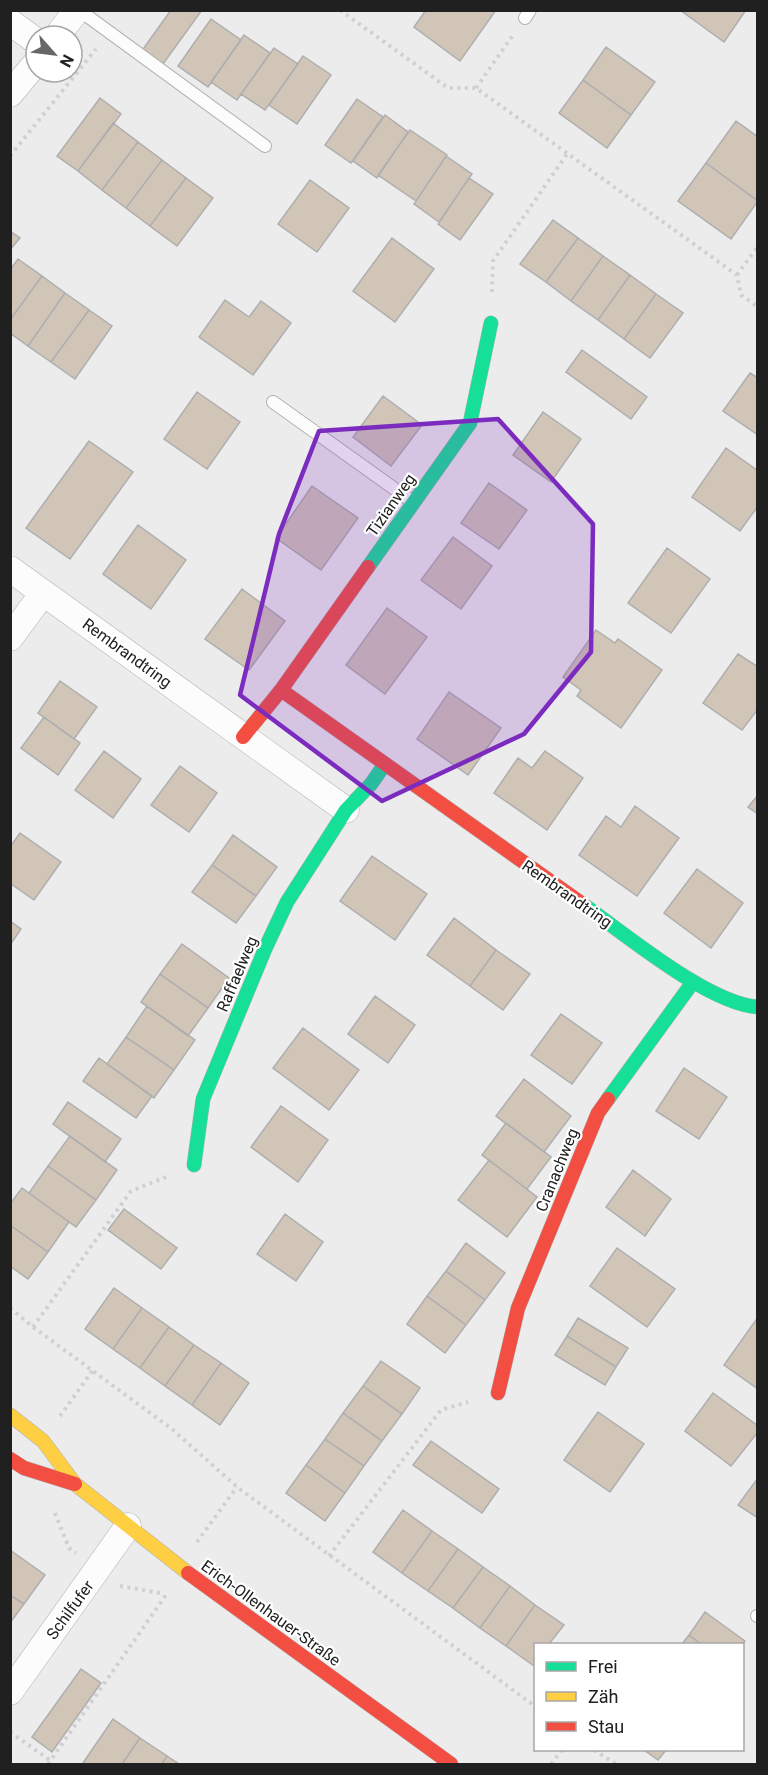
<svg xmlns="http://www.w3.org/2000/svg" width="768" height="1775" font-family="Roboto,sans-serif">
<rect width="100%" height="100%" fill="#ececed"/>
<!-- building -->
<path fill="#d1c5b8" stroke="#aeaeae" stroke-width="1.5" d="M171,10H202L163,64L143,49Z
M426,10H496L460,61L414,27Z
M680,10H746L724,42Z
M211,19L241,40L208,87L178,66Z
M244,35L270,53L237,100L211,82Z
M606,47L655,82L631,115L583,80Z
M274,48L298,64L265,110L241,94Z
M303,56L331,75L297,124L269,105Z
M583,80L631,115L607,148L559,113Z
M100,98L121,114L78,171L57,156Z
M357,99L383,117L351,163L325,145Z
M385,115L408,132L377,178L353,161Z
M736,121L758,137V201L706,163Z
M113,123L138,142L102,190L78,171Z
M410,130L447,155L416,201L378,175Z
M138,142L162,160L126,208L102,190Z
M446,156L472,174L439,222L414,204Z
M162,160L186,178L150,226L126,208Z
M706,163L758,201L731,239L678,201Z
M186,178L213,198L177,246L150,226Z
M469,178L493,194L460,240L438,224Z
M310,180L349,208L317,252L278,224Z
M553,220L578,238L546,282L520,264Z
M10,231L20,238L10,250Z
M392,238L434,269L395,322L353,291Z
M578,238L603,256L571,301L546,282Z
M603,256L630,275L598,320L571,301Z
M18,259L42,276L10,320V270Z
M630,275L656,294L624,339L598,320Z
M42,276L65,293L28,346L10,333V320Z
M65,293L89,310L51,362L28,346Z
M656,294L683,313L650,358L624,339Z
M225,300L249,317L261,301L291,323L253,375L199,337Z
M89,310L112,326L75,379L51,362Z
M582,350L647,397L631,419L566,372Z
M750,373L758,378V435L723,411Z
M197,392L240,422L207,469L164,439Z
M383,396L422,425L391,466L353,437Z
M543,412L581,439L551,482L513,455Z
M89,441L133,472L70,559L26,528Z
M726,448L758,471V506L740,531L692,497Z
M489,483L527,510L499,549L461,523Z
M312,486L358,518L321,570L276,538Z
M138,525L186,560L151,609L103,574Z
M453,537L492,566L461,609L421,580Z
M667,548L710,579L671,633L628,603Z
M242,589L285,621L249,670L205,639Z
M387,608L427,637L385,694L346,665Z
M596,630L615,643L618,639L662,670L621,728L577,696L581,690L563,677Z
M738,654L758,667V709L742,730L703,703Z
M60,681L97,707L74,739L38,713Z
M449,692L501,728L468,775L417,739Z
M44,717L80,743L58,775L21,748Z
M104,751L141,779L113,818L75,790Z
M545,751L583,778L547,830L494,793L518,758L532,768Z
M180,766L217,793L189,832L151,805Z
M758,795V814L748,807Z
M635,806L679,838L637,896L579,855L606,816L621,827Z
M20,833L61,862L34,900L10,883V847Z
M233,835L277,867L256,896L212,865Z
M372,856L427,894L395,940L340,901Z
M212,865L256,896L236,923L192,892Z
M697,869L743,903L711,948L664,913Z
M454,918L496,950L470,986L427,955Z
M10,921L21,929L10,945Z
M182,944L229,978L208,1008L160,974Z
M496,950L530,974L503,1010L470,986Z
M160,974L208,1008L188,1036L141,1002Z
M375,996L415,1025L388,1063L348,1034Z
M147,1006L195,1040L174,1070L126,1037Z
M561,1014L602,1043L572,1084L531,1055Z
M303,1028L359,1070L329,1110L273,1068Z
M126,1037L174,1070L154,1098L107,1064Z
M99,1058L152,1096L136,1118L83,1081Z
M684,1068L727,1097L699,1139L656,1111Z
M524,1079L571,1116L544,1152L496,1116Z
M68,1102L121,1139L105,1162L53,1124Z
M281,1106L328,1140L298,1182L251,1147Z
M506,1123L551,1157L527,1189L482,1155Z
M70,1136L117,1170L96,1200L48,1166Z
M489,1160L537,1197L507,1237L458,1200Z
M48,1166L96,1200L76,1227L29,1193Z
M633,1170L671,1199L645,1236L606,1207Z
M22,1188L69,1222L48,1252L10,1225V1204Z
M124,1209L177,1248L161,1269L108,1230Z
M285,1214L323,1242L296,1281L257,1254Z
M10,1225L48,1252L28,1279L10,1266Z
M466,1243L505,1273L485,1300L446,1271Z
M617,1248L675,1289L647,1327L590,1286Z
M446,1271L485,1300L466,1325L427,1296Z
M114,1288L142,1308L113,1349L85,1329Z
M427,1296L466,1325L445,1353L407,1324Z
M142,1308L169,1327L140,1368L113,1349Z
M758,1317V1389L724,1365Z
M578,1318L628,1348L616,1367L567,1336Z
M169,1327L194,1345L165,1386L140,1368Z
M567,1336L616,1367L605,1385L555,1355Z
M194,1345L221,1363L192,1405L165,1386Z
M381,1361L420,1388L402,1414L363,1386Z
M221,1363L249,1383L220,1425L192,1405Z
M363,1386L402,1414L382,1441L343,1413Z
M713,1393L758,1426V1432L731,1466L685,1431Z
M598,1412L644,1444L610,1492L564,1460Z
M343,1413L382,1441L364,1466L325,1439Z
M325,1439L364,1466L345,1493L306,1465Z
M431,1441L499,1489L482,1513L413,1465Z
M306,1465L345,1493L325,1521L286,1493Z
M758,1478V1518L738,1505Z
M403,1510L432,1531L402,1573L373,1552Z
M432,1531L458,1549L428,1591L402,1573Z
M458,1549L483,1567L453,1608L428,1591Z
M10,1550L45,1575L24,1604L10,1595Z
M483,1567L510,1586L480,1628L453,1608Z
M510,1586L535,1605L506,1646L480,1628Z
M10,1595L24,1604L10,1623Z
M535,1605L564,1625L549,1644H536L534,1666L506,1646Z
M705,1612L745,1641L742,1644H701L689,1635Z
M689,1635L701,1644H682Z
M81,1669L101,1683L52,1752L32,1737Z
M113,1719L140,1738L122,1764H84L83,1763Z
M140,1738L167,1756L162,1764H122Z
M644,1750H666L658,1760Z
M167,1756L179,1764H162Z"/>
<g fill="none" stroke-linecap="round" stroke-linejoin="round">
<!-- lane casing -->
<g stroke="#b2b2b3" stroke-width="14">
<path id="lane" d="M79,10L265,146
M525,18L530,10
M273,402L413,502
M757,1616H758"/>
</g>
<!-- street casing -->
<g stroke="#b2b2b3" stroke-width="27">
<path id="street" d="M10,22L36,41
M57,36L77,10
M10,94L36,63
M10,569L346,810
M10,638L43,593
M10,1692L128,1526"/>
</g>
<!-- fast casing -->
<g stroke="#b2b2b3" stroke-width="15">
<path id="fast" d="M368,567L470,423L491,323
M584,905C626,935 709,1004 758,1007
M608,1099L693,982
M194,1165L203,1099L265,949L287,902L346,810L371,784L385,764"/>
</g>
<!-- slow casing -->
<g stroke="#b2b2b3" stroke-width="15">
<path id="slow" d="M10,1415L43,1441L75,1484L188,1573"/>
</g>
<!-- jam casing -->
<g stroke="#b2b2b3" stroke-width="15">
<path id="jam" d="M281,690L584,905
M243,737L281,690L368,567
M498,1393L518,1308L598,1113L608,1099
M10,1459L24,1468L75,1484
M188,1573L451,1764"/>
</g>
<!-- path -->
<path stroke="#d0d0d1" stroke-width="4" stroke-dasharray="3 4.5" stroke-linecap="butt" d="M340,10L448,88H476L737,275L741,295L758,307
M476,88L513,35
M10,156L96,49
M737,275L758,246
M492,292L493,261L567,154
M10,1308L33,1327L172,1429L237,1487L536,1707
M33,1327L131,1191L166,1177
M60,1416L93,1370
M55,1513L69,1548L76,1553
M197,1542L237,1487
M329,1556L441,1410L468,1402
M120,1586L160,1593
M10,1732L51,1761
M594,1750L616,1764
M48,1764L166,1595
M551,1764L562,1750"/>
<!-- lane -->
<use href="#lane" stroke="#fcfcfc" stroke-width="12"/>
<!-- street -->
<use href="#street" stroke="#fcfcfc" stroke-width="26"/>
<!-- fast -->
<use href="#fast" stroke="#16e098" stroke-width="14"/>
<!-- slow -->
<use href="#slow" stroke="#ffcf43" stroke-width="14"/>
<!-- jam -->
<use href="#jam" stroke="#f24e42" stroke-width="14"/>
</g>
<!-- marked area -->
<path fill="#7b2cbf" fill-opacity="0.2" stroke="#7b2cbf" stroke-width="4.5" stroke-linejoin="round" d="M498,419L593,524L591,652L524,734L382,801L240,695L279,534L319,431Z"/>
<g text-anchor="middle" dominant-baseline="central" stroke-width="4.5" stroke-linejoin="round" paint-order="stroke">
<!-- street labels -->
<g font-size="16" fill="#202021" stroke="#fff">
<text transform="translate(391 505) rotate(-55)">Tizianweg</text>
<text transform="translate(127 653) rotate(36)">Rembrandtring</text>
<text transform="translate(567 894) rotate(35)">Rembrandtring</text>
<text transform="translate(237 974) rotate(-67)">Raffaelweg</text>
<text transform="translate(557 1170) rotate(-68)">Cranachweg</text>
<text transform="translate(70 1610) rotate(-54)">Schilfufer</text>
<text transform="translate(271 1613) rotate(36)">Erich-Ollenhauer-Straße</text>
</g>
</g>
<!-- border -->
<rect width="768" height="1775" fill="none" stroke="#202021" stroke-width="24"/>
<!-- legend -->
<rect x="534" y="1643" width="210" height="108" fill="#ffffff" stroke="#a6a6a6" stroke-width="1.5"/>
<rect x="546" y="1662" width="30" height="9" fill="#16e098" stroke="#a6a6a6" stroke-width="1.5"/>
<text x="588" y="1673" font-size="18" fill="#202021">Frei</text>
<rect x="546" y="1692" width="30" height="9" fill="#ffcf43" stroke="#a6a6a6" stroke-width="1.5"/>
<text x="588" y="1703" font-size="18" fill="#202021">Zäh</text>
<rect x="546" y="1722" width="30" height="9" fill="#f24e42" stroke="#a6a6a6" stroke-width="1.5"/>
<text x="588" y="1733" font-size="18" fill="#202021">Stau</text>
<!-- north arrow -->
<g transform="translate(54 54) rotate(118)"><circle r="28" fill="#ffffff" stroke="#a6a6a6" stroke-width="1.5"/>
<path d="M0-4.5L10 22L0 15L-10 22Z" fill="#676768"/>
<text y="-9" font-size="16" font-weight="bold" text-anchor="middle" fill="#202021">N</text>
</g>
</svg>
